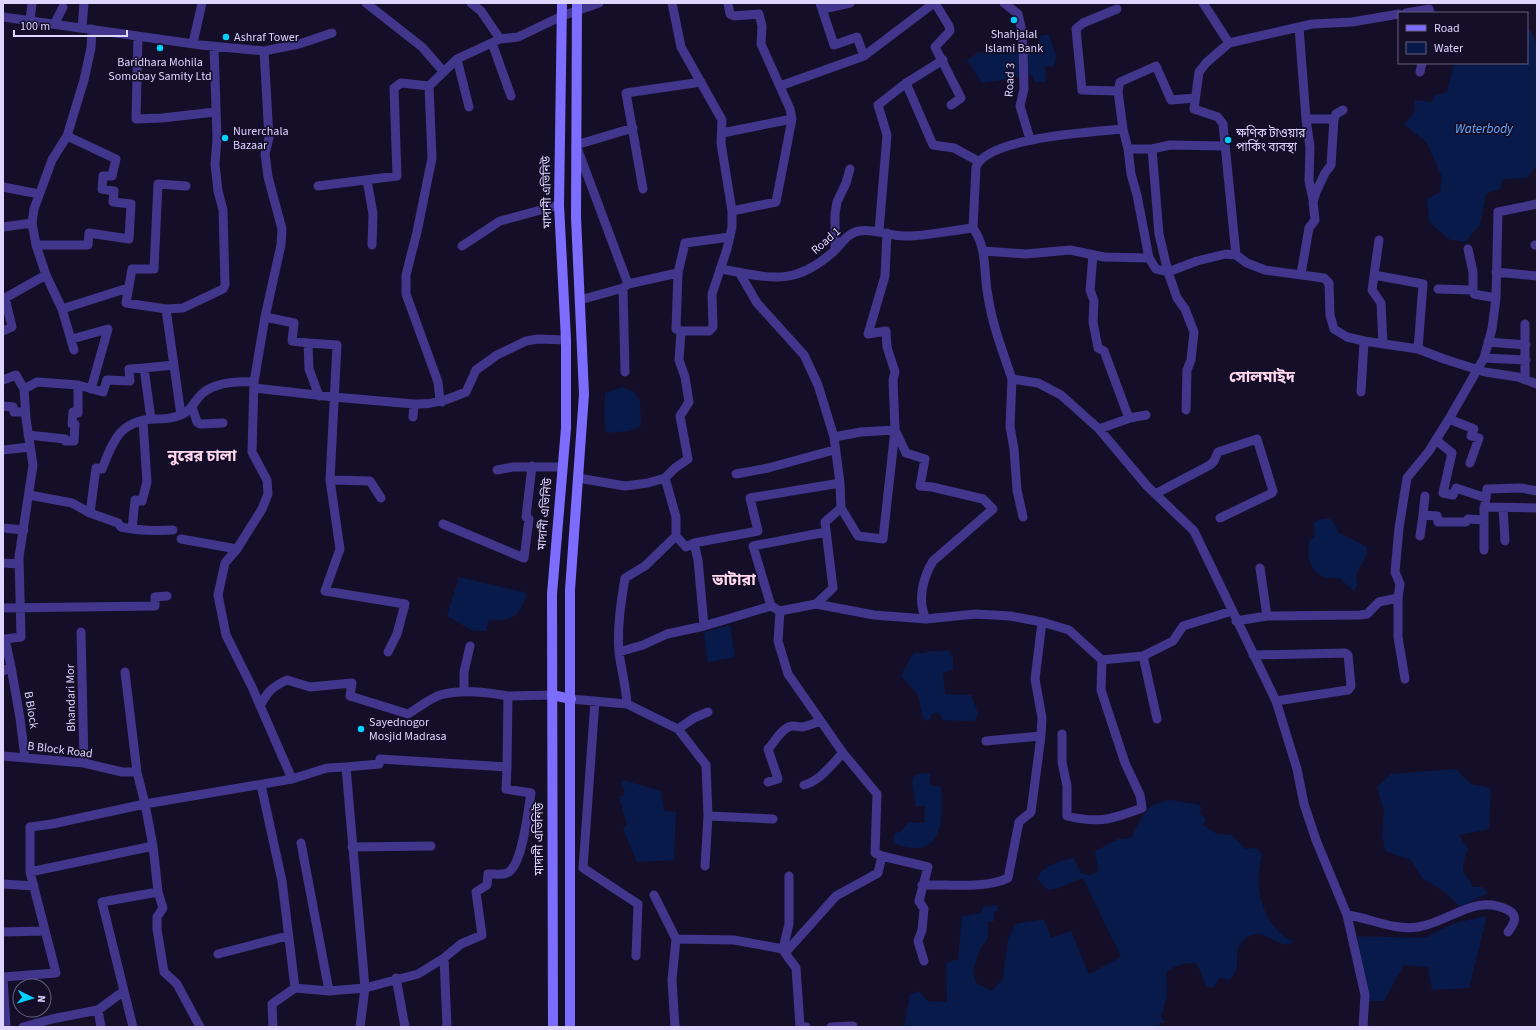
<svg xmlns="http://www.w3.org/2000/svg" width="1540" height="1030" font-family="'Source Sans 3','Noto Sans Bengali',sans-serif">
<rect width="100%" height="100%" fill="#150e29"/>
<!-- water -->
<path fill="#071a4a" d="M1527,29L1531,31L1537,45V165L1527,178L1503,179L1500,189L1486,194L1480,225L1465,242L1450,240L1429,222L1427,199L1440,192L1442,177L1427,143L1404,124L1414,113L1415,100L1431,102L1434,96L1447,92L1454,63H1527Z
M1049,34L1056,56L1054,67L1045,66L1046,82H1034L1033,75L982,83L967,60L979,52L996,54L1031,48L1035,49L1040,47V36Z
M622,387L634,392L640,401L641,424L638,428L628,431L606,433L604,416L605,393Z
M1328,518L1333,521L1338,532L1367,547C1370,561 1351,569 1358,584L1354,591L1339,578H1325L1314,571L1308,557L1309,540L1314,537L1315,529L1313,524L1318,520Z
M459,577L527,593C519,617 514,621 489,620L486,631H473L447,616Z
M730,625L735,657L708,662L704,632Z
M948,650L953,657V670L943,673L945,694L971,695L978,713L976,719L972,721L943,720L939,714L935,712L931,715V719L926,721L923,718L918,695L901,676L912,655L916,652C925,656 929,649 935,651C942,652 941,652 948,650Z
M1456,769L1471,784L1491,788L1489,829L1459,835L1468,849C1465,857 1460,868 1466,876C1469,880 1472,881 1472,887H1482L1488,893L1460,907L1445,892L1422,878L1411,860L1385,851L1382,835L1384,812L1377,787L1391,774Z
M921,773L930,774V785L941,787C944,824 941,862 893,843L894,834L901,831L909,822L924,823L925,806H916L912,783L913,777Z
M623,780L661,791L664,811L676,812L674,860L637,862L623,829L627,824L619,797L623,796L625,791L620,783Z
M1170,800L1201,805L1200,814L1206,818L1203,825L1217,834L1232,835L1246,849L1257,848L1262,855C1260,865 1257,878 1259,889C1261,909 1275,935 1294,942C1277,953 1266,922 1244,940C1235,947 1238,956 1237,966C1236,970 1233,976 1230,980L1220,978L1214,987L1209,988C1201,981 1203,971 1195,963C1184,963 1176,965 1166,972L1167,995L1161,1017L1165,1023H1160L1158,1027H904L910,994L919,991L927,1001L947,1002L946,963L958,959L962,916L981,913L983,907L997,905L998,911L994,912V921L988,922V938L980,949L973,970L976,983L992,991L1003,978L1008,939L1016,924L1044,919L1051,938L1071,931L1089,974L1121,957L1083,878C1071,881 1060,890 1048,890L1037,879C1041,866 1062,860 1074,858L1081,873C1088,876 1093,876 1098,871L1095,851L1118,839L1131,838C1142,818 1144,803 1170,800Z
M1487,916L1469,988L1432,990L1428,967L1404,965L1384,1001H1368L1357,936L1424,938L1454,923Z"/>
<g fill="none" stroke-linecap="round" stroke-linejoin="round">
<!-- street -->
<path stroke="#41368b" stroke-width="9" d="M366,3L422,47L443,71
M471,3L481,11L500,39
M672,3L681,47L722,120L721,143L732,211V227L727,249L712,294L713,327L709,331H681L679,360L685,377L689,402L680,416L688,459L675,468L665,478L676,517V536L645,566L625,578C621,602 617,627 619,652C621,669 626,686 627,704L678,729L706,765L708,816L705,866
M728,3L730,14L734,16L759,14L762,26L761,44L790,109L792,119L776,202L732,211
M820,3L834,45L857,37L864,56
M935,3L949,26L950,31L935,47L961,98L951,105
M1004,3L1018,14L1021,27L1023,48L1024,89L1020,106L1030,139
M1203,3L1229,43
M823,9L850,3
M1117,9L1083,23L1076,29L1082,90L1118,91
M1406,13L1429,9L1430,13
M3,17L201,45L264,51L299,44L332,33
M30,21L32,3
M55,23L63,7
M1299,27L1312,24L1352,22L1399,14
M82,28L84,3
M138,36L136,119L162,118L215,112
M193,43L202,3
M492,43L511,96
M457,59L469,107
M1420,72L1422,63
M906,83L933,145L954,148L978,161
M780,86L864,56L934,3
M1195,98L1171,100L1156,66L1120,82L1118,91L1123,129L1128,149L1131,174L1137,195L1149,258L1156,269L1168,272L1197,261L1226,254L1236,255L1247,263L1265,270L1324,278L1329,283L1330,315L1334,329L1347,337L1364,341L1418,349L1444,359L1485,372L1518,377L1537,384
M1306,119L1310,147L1309,181L1313,199
M1334,119L1336,114L1343,110
M1123,129C1094,132 987,137 976,167L973,228C988,249 983,272 988,296C992,324 1003,352 1012,379L1038,383L1061,395L1099,429L1147,486L1194,531L1276,701L1297,769L1304,804L1316,840L1347,915L1365,995L1363,1027
M722,133L792,119
M1128,149H1152L1170,145L1225,146
M1152,149L1159,234L1168,272L1177,298L1185,309L1194,332L1191,360L1187,370L1186,410
M367,180L373,214L372,245
M186,186L158,184L154,269H132L126,303L166,309L183,308L223,289L225,285L223,210L218,191L215,164L217,139L214,46
M318,186L397,176L394,88L401,83L429,86
M3,187L39,194
M643,189L626,93L701,82
M3,227L32,223
M879,231L887,135L878,105L906,83L943,60
M1379,240L1372,290L1381,303L1383,344
M36,245H88L89,233L129,239L131,204L113,202L114,191L102,189L103,176H112L116,159L67,136
M1535,245H1537
M462,246L500,221L559,205
M1468,249L1473,272V290
M835,250V214L837,202L846,183L850,169
M984,251L1026,254L1070,250L1104,257L1149,258
M1093,255L1090,290L1094,301L1093,322L1098,348L1104,351L1127,413L1130,418
M1236,255L1223,124L1218,117L1194,109L1199,72L1206,63L1229,43L1299,27L1306,119H1334L1331,165L1325,173L1316,192L1313,202L1315,220L1309,228L1301,274
M720,269C769,277 792,288 833,252C841,245 847,233 859,231C874,228 889,236 904,236C923,237 953,230 973,228
M739,272L757,303L804,355L818,385L834,437L840,483L841,508L858,536L883,539L895,430L893,380L895,372L887,347L886,331L868,334L885,276L887,233
M1496,272L1537,276
M1374,275L1423,284L1418,349
M628,284L576,145L633,128
M623,288L625,372
M1438,289L1473,290L1474,294L1496,298
M580,300L623,288L628,284L678,273
M62,309L128,288
M166,309L181,415
M265,317L294,323L292,341L308,343L309,369L319,396
M1525,324V380
M3,331L12,327L5,298L46,275
M681,331L676,329L678,273L685,243L730,237
M72,339L108,329L91,389
M1488,342L1526,345
M308,343L337,345L330,480L340,549L325,591L405,604L397,634L388,652
M74,350L62,309L46,275L36,245L32,223L34,209L52,160L67,136L84,80L91,48L92,29
M1484,358L1526,360
M1012,379L1010,426L1014,449L1017,490L1023,517
M3,380L16,375L24,389
M254,388L334,397L414,404L413,417
M1361,392L1364,341
M442,402L440,401L438,382L406,294V275L417,232L432,158L429,86L457,59L500,39L518,37L562,16L599,3
M414,404C434,405 449,399 466,392L476,370L497,355L526,341L538,339L566,340
M3,406L13,407L14,412H25
M192,407L197,422L200,424L223,423
M151,419L144,368L174,365
M1449,419L1474,429L1471,436L1479,438L1470,463
M1099,429L1130,418L1146,415
M28,435L65,439V441H74L75,424H72L73,412L78,413V385
M834,437L861,432L895,430L906,453L925,459L920,486L932,487L983,499L993,509L933,561C923,577 917,601 926,619
M1436,440L1452,453L1443,493L1453,495L1456,488L1486,498
M3,450L30,447
M497,470L513,467H562
M736,474L768,468L834,450
M578,478L625,486L648,483L665,478
M330,480L370,481L381,498
M1155,494L1210,465L1214,461L1218,452L1257,439L1273,491L1272,493L1220,518
M29,495L72,503L90,513
M1425,496L1423,515L1437,516L1438,522H1466L1468,519L1484,520
M1485,504L1487,489L1521,488L1537,491
M1503,508L1505,541
M443,524L524,558L529,519L526,517L532,466
M3,528L24,530
M132,529L135,500L142,501L147,482L143,422
M173,530C155,531 139,531 121,527L118,523L90,513L96,468L102,469C113,442 119,421 153,419C163,419 173,419 183,414C193,409 195,399 204,392C218,382 237,381 254,382
M676,536L686,547L694,543L758,531L750,498L840,483
M1420,536L1423,515
M181,539L237,549
M694,543L698,560L704,626
M1484,550V507L1537,508
M3,563L19,564
M1260,568L1267,616
M1398,598V637L1405,679
M816,604L874,615L926,619L976,614L1010,616L1042,622L1069,630L1102,660L1143,656L1173,641L1183,626L1232,611
M771,606L753,546L826,532
M3,608L155,606V597L167,596
M780,611L778,641L788,674L843,753L877,794L875,853L882,856L878,873L836,896L785,953L796,968L800,1026L806,1027
M1236,621L1267,616L1360,615L1367,614L1379,602L1398,598L1400,584L1395,572L1399,528L1407,478L1429,451L1449,419L1484,358L1492,329L1496,298L1498,212L1537,204
M81,632L84,763
M619,652L643,645L667,634L704,626L771,606L780,611L816,604L833,588L825,522L841,508
M1253,655L1345,653L1348,655L1351,686L1348,690L1276,701
M1143,656L1157,719
M11,667L20,718L25,758
M3,671L11,667L5,639L21,637L19,557L33,465L26,419L24,389L37,382L78,385L103,392L107,380L130,381L129,369L144,368
M464,692V672L470,646
M508,696L552,695
M571,699L627,704
M595,701L583,868L638,904L636,956
M260,706C268,691 272,687 287,680L310,687L352,683L350,696L408,714C418,708 429,699 440,695C462,689 486,692 508,696L507,767L380,759L379,764L346,767
M678,729L694,718L708,712
M1062,734V762L1067,786V816C1100,824 1111,819 1142,808L1140,795L1125,763L1101,690L1102,660
M1041,736L1042,718L1035,679L1042,622
M3,756L84,763L122,772H137
M292,779L327,768L346,767L365,988L360,1027
M768,782L778,779L768,749C775,742 778,733 787,728C792,724 796,727 802,727C808,726 815,723 820,721
M261,785L282,881L295,988L272,1004L273,1027
M804,785C820,781 831,765 843,753
M708,816L773,819
M301,843L329,991L365,988L418,974L444,958L461,944L482,935L476,892L487,885L488,874C494,874 502,875 507,873C523,866 528,809 531,793L506,789L507,767
M352,847L431,846
M882,856L928,867L919,901L924,909L922,930L918,941L924,961
M30,872V827L52,824L145,804L137,772L125,672
M3,884L34,886
M922,885C947,884 986,889 1008,878L1019,822L1031,812L1041,736L986,741
M158,892L163,908L157,917V929L164,972L177,984L200,1027
M654,895L676,939L672,980L675,1027
M1347,915C1370,918 1395,931 1418,927C1450,922 1475,893 1508,910C1519,916 1514,924 1508,932
M3,932L45,931
M676,939L734,940L783,949L785,953
M783,949L789,924V876
M218,954L287,936
M444,958L447,1027
M396,978L405,1027
M295,988L329,991
M124,991L133,1027
M98,1010L101,1027
M6,1027L3,977L56,973L30,872L153,846L145,804L292,779L252,687L226,635L218,595L225,563L237,549L262,509L268,494L267,480L252,452L254,382L265,317L281,245L282,229L268,177L265,154L269,138L264,51
M23,1027L52,1019L98,1010L124,991L102,902L158,892L153,846
M831,1027L853,1026"/>
<!-- secondary -->
<path stroke="#7d6dff" stroke-width="10" d="M552,695L571,699
M553,1027L552,594L566,428V340L559,205L562,3
M570,1027V590L584,394L576,217L577,3"/>
</g>
<!-- markers -->
<g fill="#02d1ff" stroke="#150e29" stroke-width="1.5">
<circle cx="1014" cy="20" r="4"/>
<circle cx="226" cy="37" r="4"/>
<circle cx="160" cy="48" r="4"/>
<circle cx="225" cy="138" r="4"/>
<circle cx="1228" cy="140" r="4"/>
<circle cx="361" cy="729" r="4"/>
</g>
<g text-anchor="middle" dominant-baseline="central" stroke-width="3.5" stroke-linejoin="round" paint-order="stroke">
<!-- poi labels -->
<g font-size="12" fill="#ded6ff" stroke="#150e29" text-anchor="start">
<text x="1014" y="34" text-anchor="middle">Shahjalal<tspan x="1014" dy="14">Islami Bank</tspan></text>
<text x="234" y="37">Ashraf Tower</text>
<text x="160" y="62" text-anchor="middle">Baridhara Mohila<tspan x="160" dy="14">Somobay Samity Ltd</tspan></text>
<text x="233" y="131">Nurerchala<tspan x="233" dy="14">Bazaar</tspan></text>
<text x="1236" y="133">ক্ষণিক টাওয়ার<tspan x="1236" dy="14">পার্কিং ব্যবস্থা</tspan></text>
<text x="369" y="722">Sayednogor<tspan x="369" dy="14">Mosjid Madrasa</tspan></text>
</g>
<!-- street labels -->
<g font-size="12" fill="#ded6ff" stroke="#150e29">
<text transform="translate(1010 80) rotate(-87)">Road 3</text>
<text transform="translate(547 192) rotate(-91)">মাদানী এভিনিউ</text>
<text transform="translate(826 241) rotate(-41)">Road 1</text>
<text transform="translate(545 514) rotate(-85)">মাদানী এভিনিউ</text>
<text transform="translate(71 698) rotate(-91)">Bhandari Mor</text>
<text transform="translate(31 710) rotate(81)">B Block</text>
<text transform="translate(60 750) rotate(7)">B Block Road</text>
<text transform="translate(539 839) rotate(-90)">মাদানী এভিনিউ</text>
</g>
<!-- water labels -->
<g font-size="13" font-style="italic" fill="#64aaff" stroke="#150e29">
<text x="1484" y="129">Waterbody</text>
</g>
<!-- district labels -->
<g font-size="16" font-weight="bold" fill="#ffd8ee" stroke="#150e29">
<text x="1262" y="377">সোলমাইদ</text>
<text x="202" y="456">নুরের চালা</text>
<text x="734" y="580">ভাটারা</text>
</g>
</g>
<!-- border -->
<rect width="1540" height="1030" fill="none" stroke="#ded6ff" stroke-width="8"/>
<!-- legend -->
<rect x="1398" y="12" width="130" height="52" fill="#150e29" stroke="#655e7f"/>
<rect x="1406" y="25" width="20" height="6" fill="#7d6dff" stroke="#655e7f"/>
<text x="1434" y="32" font-size="12" fill="#ded6ff">Road</text>
<rect x="1406" y="42" width="20" height="12" fill="#071a4a" stroke="#655e7f"/>
<text x="1434" y="52" font-size="12" fill="#ded6ff">Water</text>
<!-- north arrow -->
<g transform="translate(32 998) rotate(95)"><circle r="19" fill="#150e29" stroke="#655e7f"/>
<path d="M0-3L7 15L0 10L-7 15Z" fill="#02d1ff"/>
<text y="-6" font-size="11" font-weight="bold" text-anchor="middle" fill="#ded6ff">N</text>
</g>
<!-- scale -->
<path d="M14 30v6h113v-6" fill="none" stroke="#ded6ff" stroke-width="2"/>
<text x="20" y="30" font-size="12" fill="#ded6ff" stroke="#150e29" stroke-width="3" paint-order="stroke">100 m</text>
</svg>
